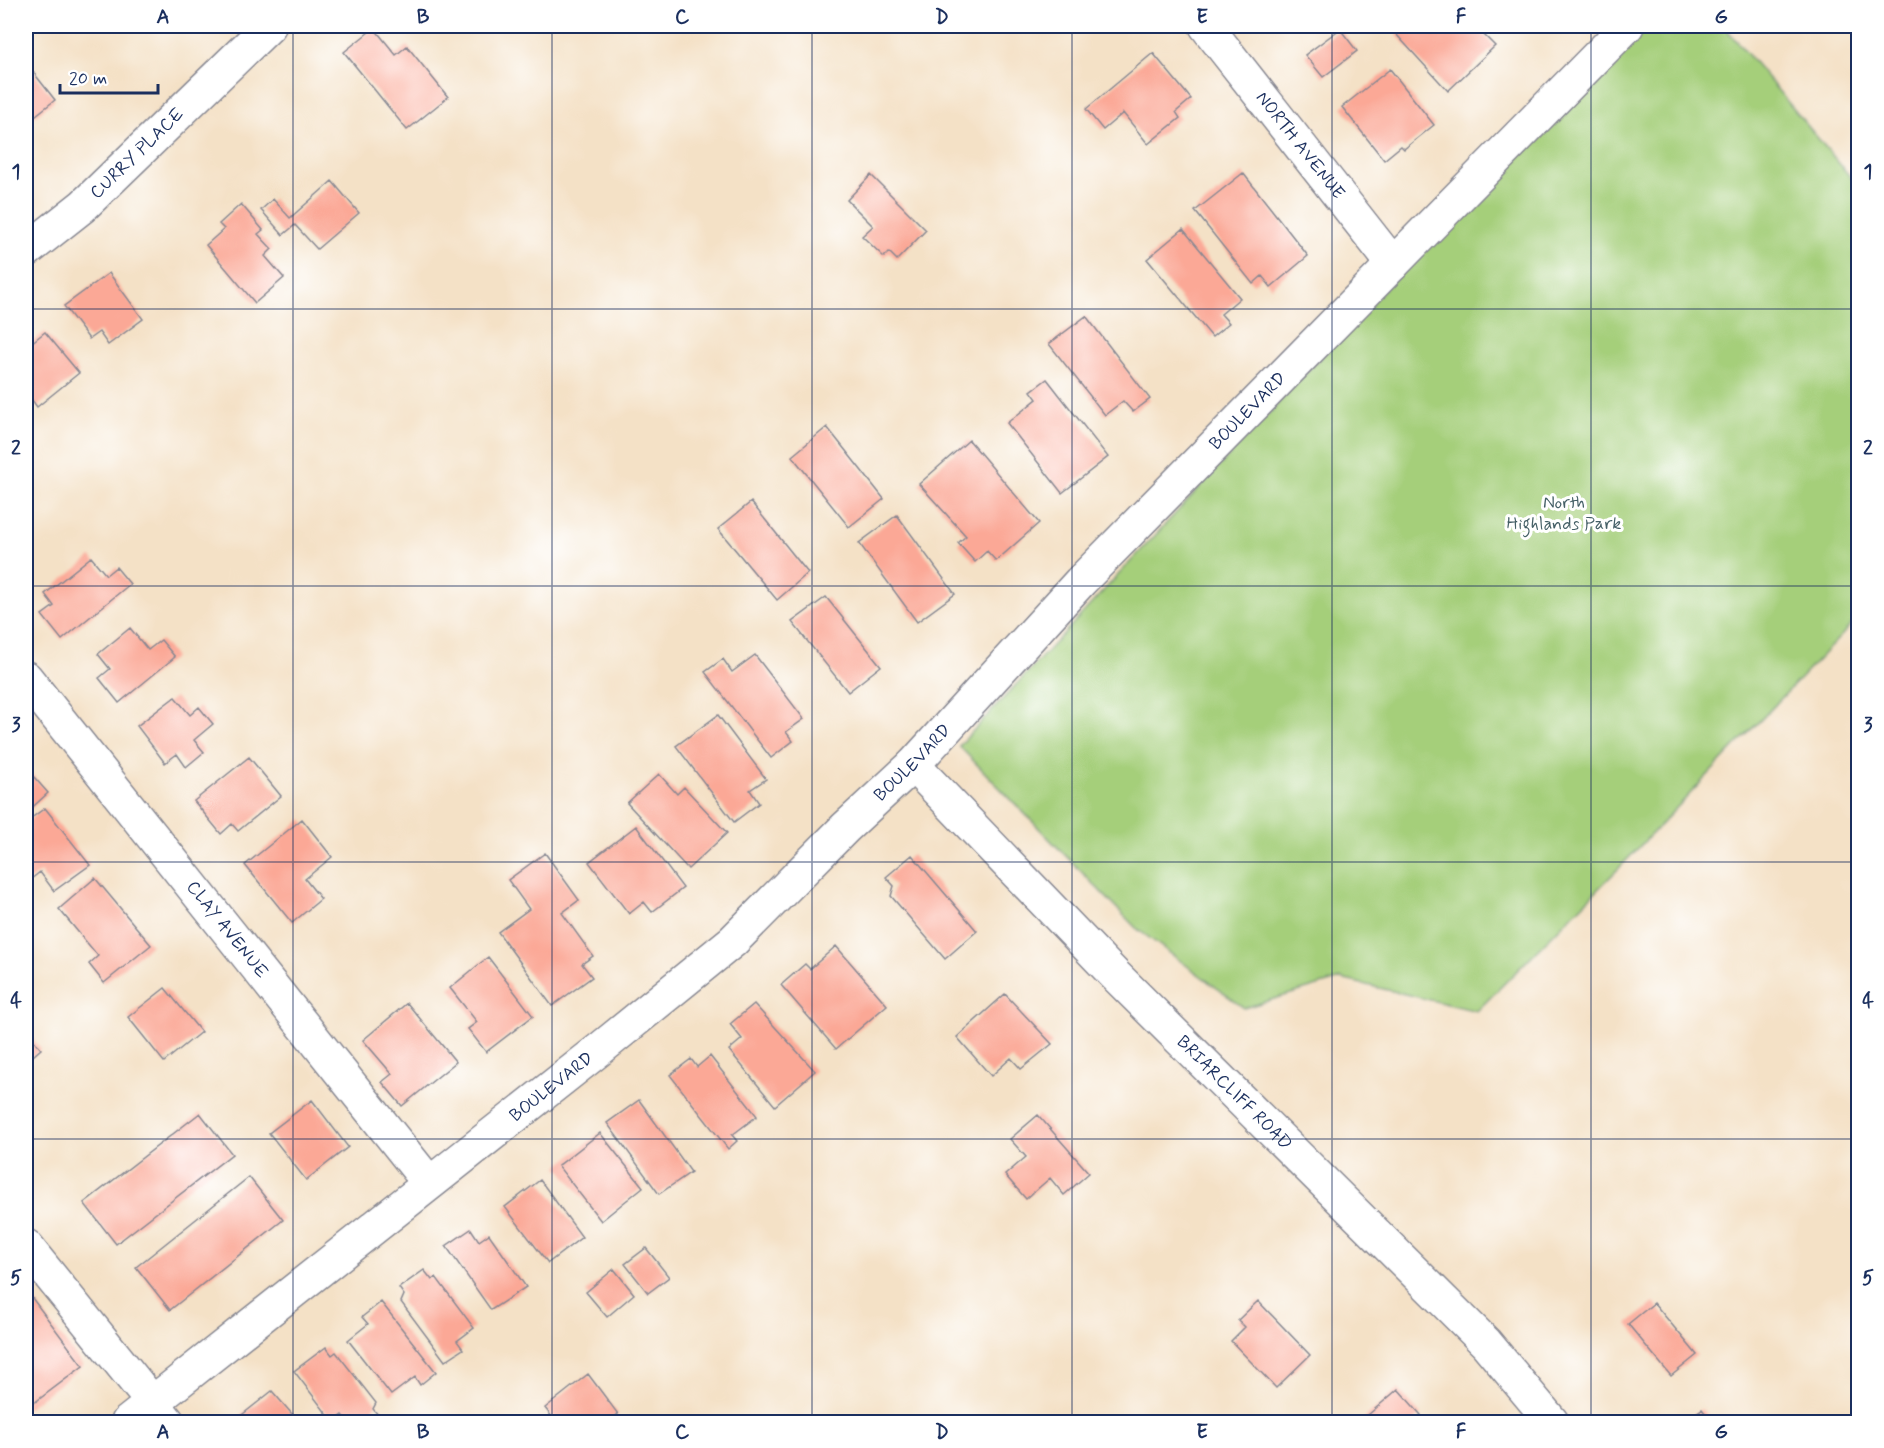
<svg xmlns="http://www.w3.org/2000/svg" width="1884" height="1448" font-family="Mynerve,sans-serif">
<rect width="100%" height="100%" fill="#fff"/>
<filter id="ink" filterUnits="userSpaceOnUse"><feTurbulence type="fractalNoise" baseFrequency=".0167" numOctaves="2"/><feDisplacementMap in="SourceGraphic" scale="12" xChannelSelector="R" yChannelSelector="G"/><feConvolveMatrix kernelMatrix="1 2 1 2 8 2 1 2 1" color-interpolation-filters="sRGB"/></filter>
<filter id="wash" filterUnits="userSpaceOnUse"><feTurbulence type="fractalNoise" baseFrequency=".008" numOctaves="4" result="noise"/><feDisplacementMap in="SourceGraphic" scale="24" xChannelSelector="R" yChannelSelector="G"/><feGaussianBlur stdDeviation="1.35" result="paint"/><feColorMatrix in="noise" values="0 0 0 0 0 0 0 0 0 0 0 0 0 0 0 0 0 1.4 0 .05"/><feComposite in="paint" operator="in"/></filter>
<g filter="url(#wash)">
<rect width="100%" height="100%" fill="#f4e1c6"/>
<!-- green -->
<path fill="#a5cf7a" stroke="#607f6c" stroke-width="1.5" d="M1629,26H1724L1858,186V618L1621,866L1477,1011L1341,979L1244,1008L1136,928L959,746Z"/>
<g id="blocks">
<!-- building -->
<path fill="#fba896" d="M1405,26H1415L1417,27L1419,26H1475L1495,46L1448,91L1396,34Z
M374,28L396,55L407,46L448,97L407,130L344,52Z
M1340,29L1357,51L1323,77L1305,55Z
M1153,53L1191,99L1176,112L1180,118L1148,144L1123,113L1103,130L1086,109Z
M26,63L55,100L26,123Z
M1390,69L1434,125L1404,149L1401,146L1384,160L1342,107Z
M1243,173L1308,256L1271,287L1262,276L1253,284L1195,211Z
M871,175L926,230L897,260L889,252L884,257L862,236L873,226L847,200Z
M332,181L359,213L317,249L295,225L283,235L261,210L273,199L290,218Z
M241,204L263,230L258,234L272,249L265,256L284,278L255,303L206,245L224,229L219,224Z
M1183,229L1240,298L1221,314L1229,323L1212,337L1147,259Z
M109,273L143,319L108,345L99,332L89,339L64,306Z
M1086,316L1150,399L1133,412L1123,401L1105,415L1049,344Z
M45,332L79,373L37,407L26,392V347Z
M1047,379L1108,457L1062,493L1007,423L1037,399L1031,391Z
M827,427L884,499L849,527L792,456Z
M969,440L1039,523L996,561L987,551L975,562L958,543L966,536L919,484Z
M751,502L808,573L777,600L718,529Z
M897,515L955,594L917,622L859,543Z
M91,557L106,575L116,567L130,584L62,640L42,615L54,606L45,594Z
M826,597L881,666L848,692L792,622Z
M130,628L148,650L161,640L175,657L119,703L99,678L110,669L98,654Z
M755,655L804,719L786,732L793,741L771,758L705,672L723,659L732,672Z
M175,697L190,715L199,707L213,724L194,740L204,752L186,767L177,754L165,763L137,726Z
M718,715L766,779L750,790L759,803L734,822L676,746Z
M249,757L281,796L238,831L232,824L221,834L194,801Z
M26,768L48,793L26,813Z
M659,774L677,794L684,787L727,833L688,869L627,803Z
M45,808L90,865L54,891L40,872L26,883V822Z
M302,819L332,857L305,879L321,899L292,923L245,865Z
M636,826L683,888L652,912L644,902L629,914L589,862Z
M545,853L579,900L562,913L593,956L582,964L592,977L552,1006L498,932L529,909L508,880Z
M912,855L977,931L945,959L891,896L894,886L886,877Z
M95,878L151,945L104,983L89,964L98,956L59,909Z
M836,946L887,1005L836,1049L781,985L805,964L810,969Z
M488,957L533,1016L486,1052L468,1029L477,1022L450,988Z
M165,988L201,1032L164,1062L128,1017Z
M1005,994L1052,1044L1021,1069L1011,1058L991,1076L957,1037Z
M407,1003L456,1062L402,1106L382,1082L392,1074L363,1040Z
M754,1004L815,1071L775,1106L729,1050L742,1039L730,1024Z
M26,1031L41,1049L26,1062Z
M710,1056L757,1116L732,1135L737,1141L728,1149L670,1075L691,1059L697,1067Z
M312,1100L348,1147L306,1180L269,1133Z
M639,1100L691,1172L659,1194L607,1123Z
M200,1113L232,1154L116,1244L84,1203Z
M1038,1115L1089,1173L1064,1195L1050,1178L1026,1199L1005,1175L1026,1157L1010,1139Z
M600,1133L643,1187L601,1221L558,1166Z
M249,1177L283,1220L170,1310L136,1267Z
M540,1180L582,1237L548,1263L505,1207Z
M471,1229L479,1241L489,1234L526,1287L491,1310L446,1246Z
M646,1248L669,1277L648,1293L625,1264Z
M614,1269L634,1294L607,1317L586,1292Z
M424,1270L432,1280L436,1277L474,1328L457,1341L463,1349L445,1361L401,1302L404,1295L399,1288Z
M26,1290L83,1366L26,1409Z
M1258,1301L1310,1355L1276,1388L1231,1341L1245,1327L1238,1320Z
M381,1302L436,1372L420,1385L415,1377L391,1395L348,1340L368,1324L362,1317Z
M1654,1303L1697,1355L1671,1376L1628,1324Z
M326,1347L332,1355L336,1352L376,1403L373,1409L379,1416L371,1422H349L343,1415L333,1422L294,1371Z
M588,1374L618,1414L608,1422H556L545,1408Z
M1398,1389L1421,1415L1413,1422H1360Z
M272,1391L299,1422H233Z
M1702,1409L1712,1422H1682Z"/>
</g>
</g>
<g filter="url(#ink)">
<use href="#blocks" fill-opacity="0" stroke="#888892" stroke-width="1.5"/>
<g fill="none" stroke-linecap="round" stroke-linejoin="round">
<!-- minor casing -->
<g stroke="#888892" stroke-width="36">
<g id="minor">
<path id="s1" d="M1206,26L1393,264"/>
<path id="s2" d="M26,251L83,206L269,26"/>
<path id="s3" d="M26,678L429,1183"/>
<path id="s4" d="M913,765L1116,976L1486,1343L1552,1422"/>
<path d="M26,1246L168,1422"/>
<path id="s5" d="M128,1422L600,1049L733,941L845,828L913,765L1080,582L1627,26"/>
</g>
</g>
<!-- minor -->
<use href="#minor" stroke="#fff" stroke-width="33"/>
</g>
</g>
<!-- grid -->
<path fill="none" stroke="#1b2f5e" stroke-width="1.5" stroke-opacity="0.55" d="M293,26V1422M552,26V1422M812,26V1422M1072,26V1422M1332,26V1422M1591,26V1422M26,309H1858M26,586H1858M26,862H1858M26,1139H1858"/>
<g text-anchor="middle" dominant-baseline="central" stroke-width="6" stroke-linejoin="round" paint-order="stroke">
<!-- street labels -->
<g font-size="18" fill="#1b2f5e" stroke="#fff">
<text stroke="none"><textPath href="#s1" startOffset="152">NORTH AVENUE</textPath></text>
<text stroke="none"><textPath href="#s2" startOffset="148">CURRY PLACE</textPath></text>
<text stroke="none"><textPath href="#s5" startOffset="1512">BOULEVARD</textPath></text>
<text stroke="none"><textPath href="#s5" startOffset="1026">BOULEVARD</textPath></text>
<text stroke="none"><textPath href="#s3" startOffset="322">CLAY AVENUE</textPath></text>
<text stroke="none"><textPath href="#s5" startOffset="540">BOULEVARD</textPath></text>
<text stroke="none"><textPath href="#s4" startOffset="459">BRIARCLIFF ROAD</textPath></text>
</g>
<!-- park labels -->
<g font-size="18" fill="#445f66" stroke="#fff">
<text x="1564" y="503">North<tspan x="1564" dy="21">Highlands Park</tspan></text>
</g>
</g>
<!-- margin -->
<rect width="1884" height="1448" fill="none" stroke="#fff" stroke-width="66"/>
<!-- scale -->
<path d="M60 84v9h98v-9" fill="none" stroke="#1b2f5e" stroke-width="3"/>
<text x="69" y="84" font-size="18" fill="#1b2f5e" stroke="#ffffff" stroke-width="4.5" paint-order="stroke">20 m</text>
<rect x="33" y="33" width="1818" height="1382" fill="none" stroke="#1b2f5e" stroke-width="2"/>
<g font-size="20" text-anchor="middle" font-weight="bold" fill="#1b2f5e">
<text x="163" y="23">A</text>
<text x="423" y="23">B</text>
<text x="682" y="23">C</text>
<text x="942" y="23">D</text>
<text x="1202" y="23">E</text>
<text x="1461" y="23">F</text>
<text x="1721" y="23">G</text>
<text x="16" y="178">1</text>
<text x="1868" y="178">1</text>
<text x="16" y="454">2</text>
<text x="1868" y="454">2</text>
<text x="16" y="731">3</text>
<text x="1868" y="731">3</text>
<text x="16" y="1007">4</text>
<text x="1868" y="1007">4</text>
<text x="16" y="1284">5</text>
<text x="1868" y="1284">5</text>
<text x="163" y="1438">A</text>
<text x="423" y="1438">B</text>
<text x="682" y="1438">C</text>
<text x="942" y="1438">D</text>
<text x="1202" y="1438">E</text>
<text x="1461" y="1438">F</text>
<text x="1721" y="1438">G</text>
</g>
</svg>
